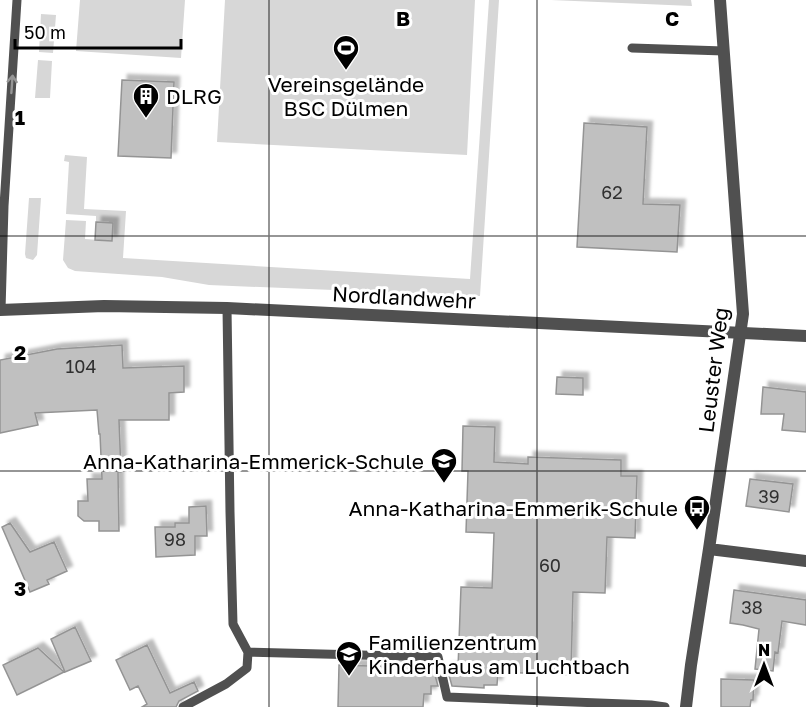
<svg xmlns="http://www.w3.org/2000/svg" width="806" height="707" font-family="'Golos Text',sans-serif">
<defs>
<filter id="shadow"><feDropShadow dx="5.5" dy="-5.5" stdDeviation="1.5" flood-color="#0004"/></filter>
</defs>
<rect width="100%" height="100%" fill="#fff"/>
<!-- green -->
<path fill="#d7d7d7" d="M80,0H185L181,58L76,51Z
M225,0H475L467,155L217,142Z
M489,0H499L480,296L209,285L162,277L75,271L68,268L63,260L66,220L86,221L85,239L112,241L113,224L96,222V216L66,214L69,162L64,161L65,155L87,157L84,209L126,211L123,258L470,279Z
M551,0H691L692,6Z
M41,14L56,15L53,53L39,52Z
M38,60L52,61L50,98H35Z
M29,198H41L37,255L33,260L26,258L25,254Z"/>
<!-- building -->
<path fill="#c0c0c0" stroke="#949494" stroke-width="1.5" filter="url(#shadow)" d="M122,80L174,82L171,158L118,156Z
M584,123L647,127L643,204L680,205L677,252L577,247Z
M96,222L113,223L112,241L95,240Z
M122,345L123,368L184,366V392L169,393V420H119L121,472H118L119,531H99V521H84L78,516V501H88L87,479H102L100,434H99L97,410L35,413L38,425L0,433V360L57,349Z
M557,377L583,378V395L556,394Z
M763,387L806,392V432L782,430L784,414H761Z
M463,426L495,427L494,462L528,464V457L621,460V476H637L635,538L607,537L605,593L573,592L571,675L498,672L497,685H484V688L452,686L447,668H458L461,587L492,588L494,533L466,532L468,471H462Z
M750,479L793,484L789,512L746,506Z
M206,506L207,536H195V555L156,557L155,527H175V523H189V507Z
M10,523L30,552L54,542L67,571L47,580L49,584L30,592L2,527Z
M734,590L806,600V625L782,621L778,653L775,652L773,671L755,669L759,629L743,625L730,623Z
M75,627L91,661L65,672L51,639Z
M147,645L170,693L194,682L198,691L179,701L176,707H142L147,704L138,686L130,690L116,660Z
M38,648L64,672L17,695L3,665Z
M339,665L433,668L438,686H431V694H424L423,707H338Z
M721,679L754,680L753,700H751L750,707H721Z"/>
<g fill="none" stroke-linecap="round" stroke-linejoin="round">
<!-- service -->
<path stroke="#505050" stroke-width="9" d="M632,48L724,51
M1,310L4,206L17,0
M248,652L438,657L447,697L651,705L665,707
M183,707L226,684L247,668L248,652L233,624L230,512L227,308"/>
<!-- minor -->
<path stroke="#505050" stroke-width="12" d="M709,549L806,561
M686,707L691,665L709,549L743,314L720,0"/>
<!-- tertiary -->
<path stroke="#505050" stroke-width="12" d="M0,310L104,306L227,308L806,336"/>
</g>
<!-- one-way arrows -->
<defs><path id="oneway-shaft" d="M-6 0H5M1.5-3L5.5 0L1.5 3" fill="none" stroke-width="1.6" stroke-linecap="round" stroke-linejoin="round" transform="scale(1.5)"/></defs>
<use stroke="#969696" href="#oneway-shaft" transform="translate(12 84) rotate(-86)"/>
<!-- grid -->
<path fill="none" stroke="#000" stroke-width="1.5" stroke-opacity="0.55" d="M269,0V707M537,0V707M0,236H806M0,471H806"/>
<!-- icons -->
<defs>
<g id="stadium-pin" transform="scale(1.35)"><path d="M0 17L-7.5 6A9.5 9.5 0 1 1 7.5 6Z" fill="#000" stroke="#fff"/><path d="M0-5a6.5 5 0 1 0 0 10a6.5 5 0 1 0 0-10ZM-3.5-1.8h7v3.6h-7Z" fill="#fff"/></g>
<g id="building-pin" transform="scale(1.35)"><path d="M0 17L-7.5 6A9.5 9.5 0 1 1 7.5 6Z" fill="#000" stroke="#fff"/><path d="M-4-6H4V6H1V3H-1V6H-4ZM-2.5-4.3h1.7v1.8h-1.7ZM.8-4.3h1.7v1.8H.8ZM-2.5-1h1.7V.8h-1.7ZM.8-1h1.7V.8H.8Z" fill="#fff"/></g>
<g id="school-pin" transform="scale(1.35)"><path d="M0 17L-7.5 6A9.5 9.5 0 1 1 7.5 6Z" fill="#000" stroke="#fff"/><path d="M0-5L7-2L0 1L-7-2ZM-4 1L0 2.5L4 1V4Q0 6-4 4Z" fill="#fff"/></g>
<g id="bus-pin" transform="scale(1.35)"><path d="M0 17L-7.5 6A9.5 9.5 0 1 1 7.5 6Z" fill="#000" stroke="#fff"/><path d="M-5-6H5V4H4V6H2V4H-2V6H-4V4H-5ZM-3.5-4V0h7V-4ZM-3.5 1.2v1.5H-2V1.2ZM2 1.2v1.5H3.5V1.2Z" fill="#fff"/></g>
</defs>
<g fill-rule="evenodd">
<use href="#stadium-pin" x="346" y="48"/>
<use href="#building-pin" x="146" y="96"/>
<use href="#school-pin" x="444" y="461"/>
<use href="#bus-pin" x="697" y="508"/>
<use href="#school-pin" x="349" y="654"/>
</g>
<g text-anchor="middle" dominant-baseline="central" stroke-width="6" stroke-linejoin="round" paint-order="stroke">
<!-- number labels -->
<g font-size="18" fill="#303030">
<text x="612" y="192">62</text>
<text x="81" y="366">104</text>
<text x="769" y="496">39</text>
<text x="175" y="539">98</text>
<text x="550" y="565">60</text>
<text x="752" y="607">38</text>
</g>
<!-- poi labels -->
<g font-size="21" fill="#000" stroke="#fff" text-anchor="start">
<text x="346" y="84" text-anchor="middle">Vereinsgelände<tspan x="346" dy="24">BSC Dülmen</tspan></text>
<text x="166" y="96">DLRG</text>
<text x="424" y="461" text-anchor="end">Anna-Katharina-Emmerick-Schule</text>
<text x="678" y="508" text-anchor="end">Anna-Katharina-Emmerik-Schule</text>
<text x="368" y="642">Familienzentrum<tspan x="368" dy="24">Kinderhaus am Luchtbach</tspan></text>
</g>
<!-- street labels -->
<g font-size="21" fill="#000" stroke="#fff">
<text transform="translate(404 297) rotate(3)">Nordlandwehr</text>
<text transform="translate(713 370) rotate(-83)">Leuster Weg</text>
</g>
</g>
<g font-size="20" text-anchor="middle" font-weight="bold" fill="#000" stroke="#fff" stroke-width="6" stroke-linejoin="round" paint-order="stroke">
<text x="403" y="26">B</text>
<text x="672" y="26">C</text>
<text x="20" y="125">1</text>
<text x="20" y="360">2</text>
<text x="20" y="596">3</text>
</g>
<!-- north arrow -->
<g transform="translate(764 665)" stroke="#ffffff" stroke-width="4.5" paint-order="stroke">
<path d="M0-4.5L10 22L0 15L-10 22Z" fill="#000000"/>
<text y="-9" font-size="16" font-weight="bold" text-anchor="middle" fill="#000000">N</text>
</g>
<!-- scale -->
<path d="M15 39v9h166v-9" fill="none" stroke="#000000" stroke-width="3"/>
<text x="24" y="39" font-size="18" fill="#000000" stroke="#ffffff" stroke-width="4.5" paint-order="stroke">50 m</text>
</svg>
